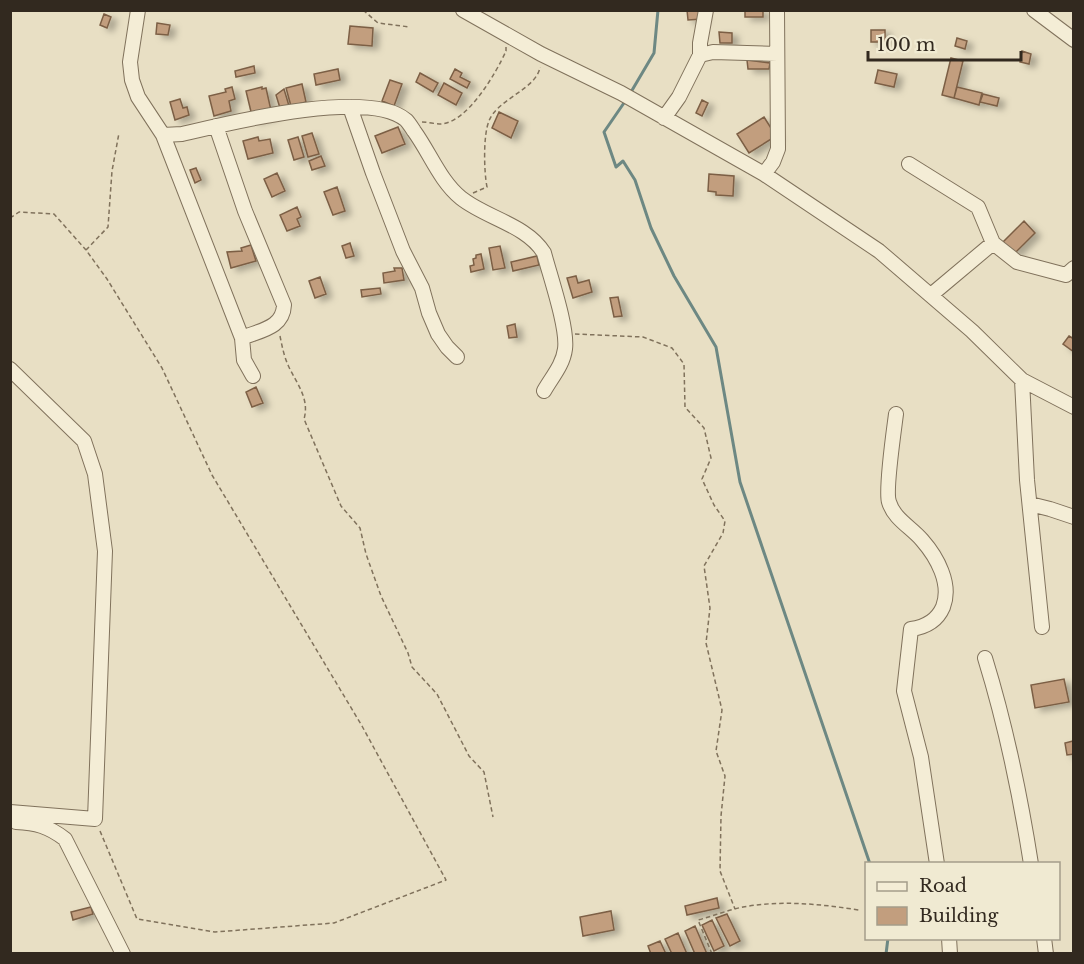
<svg xmlns="http://www.w3.org/2000/svg" width="1084" height="964" font-family="'Libre Baskerville',serif">
<defs>
<filter id="shadow"><feDropShadow dx="6" dy="3.5" stdDeviation="3" flood-color="#0004"/></filter>
</defs>
<rect width="100%" height="100%" fill="#e8dfc4"/>
<g fill="none" stroke-linecap="round" stroke-linejoin="round">
<!-- stream -->
<path stroke="#6d8883" stroke-width="3" d="M631,92L654,53L658,10
M626,100L604,132L616,167L623,161L635,180L651,228L674,276L716,347L740,482L870,864
M886,954L888,938"/>
</g>
<!-- building -->
<path fill="#c29e7e" stroke="#7c5f45" stroke-width="1.5" filter="url(#shadow)" d="M687,10H701L702,19L688,20Z
M745,10H763V17H745Z
M104,14L111,17L107,28L100,25Z
M157,23L170,25L168,35L156,34Z
M350,26L373,28L372,46L348,44Z
M871,30H885V42H871Z
M719,32L732,33V43H720Z
M957,38L967,41L965,49L955,46Z
M1022,51L1031,54L1029,64L1020,62Z
M951,58L963,61L954,98L942,95Z
M747,60L770,63L769,69H748Z
M254,66L255,73L236,77L235,71Z
M338,69L340,80L316,85L314,74Z
M455,69L462,73L460,77L470,82L467,88L450,79Z
M878,70L897,74L894,87L875,83Z
M420,73L438,83L433,92L416,82Z
M390,80L402,84L394,106L382,101Z
M444,83L462,93L456,105L438,95Z
M302,84L306,102L291,106L286,88Z
M232,87L235,99L229,101L231,111L214,116L209,96L226,92L225,89Z
M262,87V89L266,88L272,115L253,120L246,91Z
M957,87L982,93L979,105L954,98Z
M284,89L289,106L280,108L276,95Z
M983,94L999,98L997,106L980,102Z
M180,99L183,108L187,107L189,115L175,120L170,102Z
M702,100L708,103L702,116L696,113Z
M499,112L518,121L511,138L492,128Z
M764,117L776,136L749,153L737,134Z
M398,127L405,144L382,153L375,136Z
M312,133L319,154L308,157L302,136Z
M258,137L259,141L270,139L273,153L248,159L243,141Z
M298,137L304,157L294,160L288,140Z
M321,156L325,166L312,170L309,161Z
M196,168L201,180L195,183L190,170Z
M277,173L285,191L272,197L264,179Z
M709,174L734,176L733,196L716,195V192L708,191Z
M337,187L345,211L333,215L324,192Z
M297,207L301,217L297,219L300,226L287,231L280,215Z
M1024,221L1035,233L1014,254L1003,242Z
M350,243L354,256L346,258L342,246Z
M251,245L256,261L231,268L227,252L242,251L241,248Z
M500,246L505,268L493,270L489,248Z
M481,254L484,269L471,272L470,266L474,265L473,259L476,258V255Z
M537,256L539,265L513,271L511,262Z
M394,268H402L404,280L384,283L383,273L395,271Z
M576,276L578,283L589,280L592,292L573,298L567,278Z
M320,277L326,294L315,298L309,281Z
M380,288L381,294L362,297L361,290Z
M618,297L622,316L614,317L610,298Z
M515,324L517,337L509,338L507,326Z
M1069,336L1074,339V352L1063,344Z
M256,387L263,403L252,407L246,392Z
M1064,679L1069,702L1035,708L1031,685Z
M1073,741L1074,754L1067,755L1065,743Z
M717,898L719,908L687,915L685,906Z
M91,907L93,914L73,920L71,912Z
M611,911L614,930L583,936L580,917Z
M727,914L740,941L730,946L716,918Z
M712,920L724,946L714,951L702,925Z
M695,926L707,954H695L685,931Z
M678,933L687,954H672L665,939Z
M660,941L666,954H651L648,946Z"/>
<g fill="none" stroke-linecap="round" stroke-linejoin="round">
<!-- minor casing -->
<g stroke="#80725c" stroke-width="16">
<path id="minor" d="M138,10L130,62L132,80L138,97L163,135L242,338L244,360L253,376
M463,10L541,54L621,93L764,174L879,251L972,331L1022,380L1074,407
M1034,10L1074,40
M700,55V43L706,10
M350,107L373,173L403,251L422,288L429,313L438,334L447,347L457,357
M664,118L679,97L700,55L713,52L777,54
M216,126L245,211L284,305C283,328 261,330 242,338
M163,135L182,134C229,123 368,88 406,120C409,123 412,128 414,131C430,153 440,181 461,198C486,218 527,225 544,253C550,276 568,328 565,349C563,365 552,377 544,391
M909,164L978,207L993,243L1017,262L1066,275L1074,268
M764,174L773,162L778,149L777,10
M931,295L993,243
M10,369L84,441L95,474L105,551L95,819L10,812
M1022,380L1027,480L1042,627
M896,414C894,430 885,491 889,502C894,519 911,527 922,540C937,557 952,584 943,607C937,621 926,627 911,629L904,691L921,757L937,864
M1030,504L1050,509L1074,517
M985,658C1006,726 1020,794 1031,864
M16,822C36,823 48,826 65,839L123,954
M949,938L950,954
M1044,938L1046,954"/>
</g>
<!-- path -->
<path stroke="#80725c" stroke-width="1.5" stroke-dasharray="4.5 3" stroke-linecap="butt" d="M363,10L378,23L410,27
M422,122C428,122 435,124 441,124C468,122 496,73 506,51V47
M473,193L487,187C484,172 483,135 489,121C497,99 537,89 540,67
M10,218L19,212L54,214L86,250
M575,334L643,337L672,348L684,364L685,407L704,428L711,458L702,479L714,505L725,521L723,533L704,566L710,608L706,643L722,710L716,751L725,776L721,816L720,871L735,909
M280,336C282,346 284,356 288,365C296,383 310,398 304,419L341,506L360,528L366,554L381,596L408,653L412,667L437,694L469,756L484,772L493,817
M100,831L137,919L215,932L334,923L446,880L362,726L212,475L162,368L107,279L86,250L108,227L112,171L119,133
M712,954L698,920C713,916 728,910 743,907C782,900 820,904 859,910"/>
<!-- minor -->
<use href="#minor" stroke="#f4edd6" stroke-width="14"/>
</g>
<!-- border -->
<rect width="1084" height="964" fill="none" stroke="#32291f" stroke-width="24"/>
<!-- legend -->
<rect x="865" y="862" width="195" height="78" fill="#f0ead2" stroke="#a49d8a" stroke-width="1.5"/>
<rect x="877" y="882" width="30" height="9" fill="#f4edd6" stroke="#a49d8a" stroke-width="1.5"/>
<text x="919" y="892" font-size="18" fill="#32291f">Road</text>
<rect x="877" y="907" width="30" height="18" fill="#c29e7e" stroke="#a49d8a" stroke-width="1.5"/>
<text x="919" y="922" font-size="18" fill="#32291f">Building</text>
<!-- scale -->
<path d="M868 51v9h153v-9" fill="none" stroke="#32291f" stroke-width="3"/>
<text x="877" y="51" font-size="18" fill="#32291f" stroke="#f0ead2" stroke-width="4.5" paint-order="stroke">100 m</text>
</svg>
